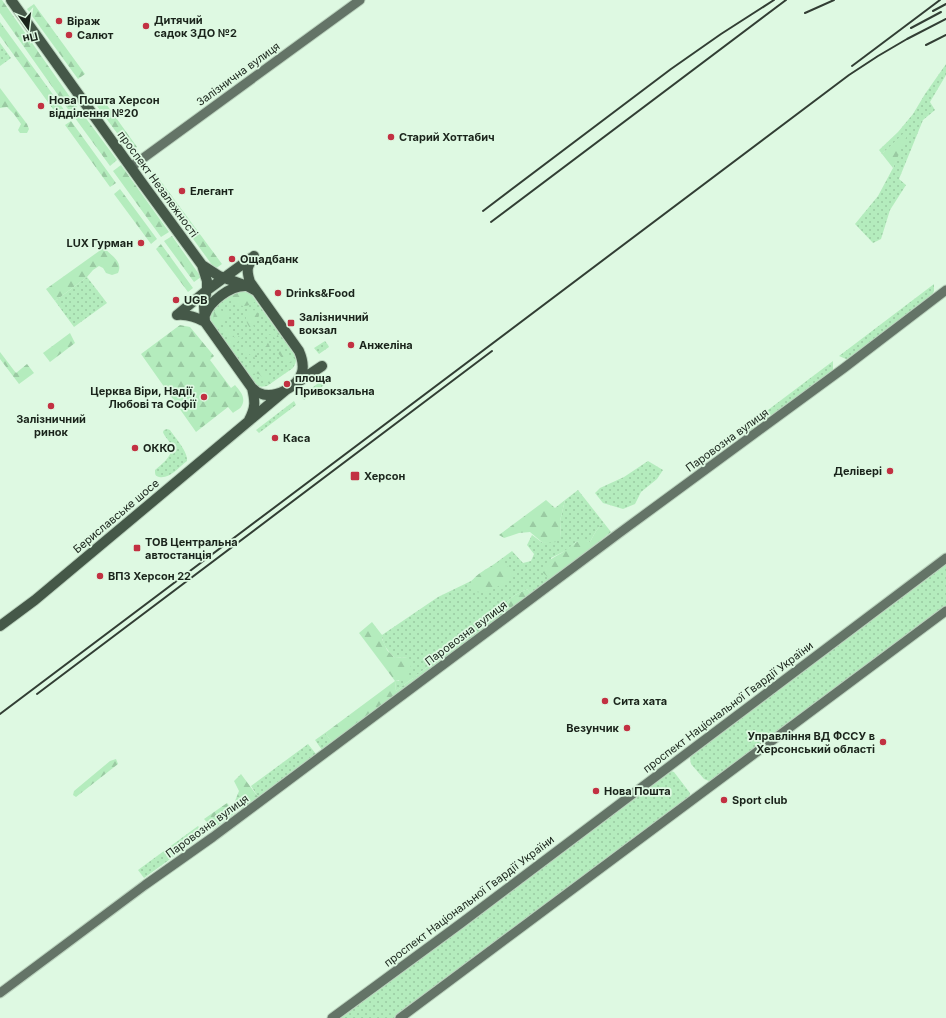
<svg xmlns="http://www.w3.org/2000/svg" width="946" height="1018" font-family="Inter,sans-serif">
<defs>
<pattern id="grass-dots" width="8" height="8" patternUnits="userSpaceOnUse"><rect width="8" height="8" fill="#b4ecbd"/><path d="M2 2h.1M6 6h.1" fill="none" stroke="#9acaa2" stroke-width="1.8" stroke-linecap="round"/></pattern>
<pattern id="forest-firs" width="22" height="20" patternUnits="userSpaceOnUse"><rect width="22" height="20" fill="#b4ecbd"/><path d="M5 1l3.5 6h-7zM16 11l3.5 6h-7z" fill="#9acaa2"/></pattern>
</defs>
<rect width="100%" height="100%" fill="#def9e2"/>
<!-- grass -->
<path fill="url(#grass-dots)" d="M0,43L11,58L0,66Z
M946,64V75L930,102L935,110L923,120L899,179L906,185L890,210L881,239L873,243L855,224L878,196L893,168L906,132L882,154L879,150L898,132L913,114L925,94Z
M87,277L107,303L74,327L55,301Z
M934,284V291L932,295L852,358L846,359L839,356Z
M234,291L250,293L295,355C297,360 296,363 293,368L267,386C262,387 260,387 256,385L210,322L209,318L210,310Z
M325,341L328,345L329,347L319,354L314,348Z
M833,361V370L753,432L746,434L740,431Z
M328,376L331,380L304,400L301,396Z
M294,401L296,405L259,433L256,430Z
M167,429L170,430C175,438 188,451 187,461C179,467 170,479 159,477C155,476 155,474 155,470C162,464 176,454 170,443C168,439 164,436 163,432L164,430Z
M648,461L663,470L657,479L641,492L635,504L623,509L603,503L595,493L600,488L624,477Z
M578,490L604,523C597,527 594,535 590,542L582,541L576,542L567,550L551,558V580L531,594L527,589L515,595L503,605L498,619L466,642L464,639L396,691L395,681H399L408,657L395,658C388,651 382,644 382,635L438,597L471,581L512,551L523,563L531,561L534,554L527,545L532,535L543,543L561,538L560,521L565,500Z
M946,564V607L715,779L709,781L704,779L691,764L690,758L693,753Z
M325,733L332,742L322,750L315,740Z
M308,744L316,754L258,797L251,786Z
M671,771L674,772L690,793L689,797L687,799L394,1018H340L667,772Z
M198,826L205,834L144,878L138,870Z"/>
<!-- forest -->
<path fill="url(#forest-firs)" d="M0,0H2L77,107L70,112L0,13Z
M34,4L85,74L78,79L27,9Z
M0,22L65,111L58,116L0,36Z
M0,88L27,124L29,129L27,133H20L18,130L21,124L14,114L7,107L0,108Z
M104,101L137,147L131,152L97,106Z
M82,113L117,160L110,166L75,118Z
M71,121L116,183L110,187L65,125Z
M906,131L908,133L893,168L882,154Z
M121,165L169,232L161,237L113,171Z
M154,172L222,264L215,269L148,177Z
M120,189L157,239L151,244L114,194Z
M172,236L201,277L194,282L164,241Z
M161,244L193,288L188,292L156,249Z
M102,249H105C113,257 123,262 118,273L112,275L106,273L103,268L99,266L93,270L87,277L55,301L46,289Z
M243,289L250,293L256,301C247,308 239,308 230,299L232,293Z
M218,310L227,312L229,315L220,325L215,323L213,320L214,311Z
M254,310L257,312L259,315L258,319L251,321L254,327L250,328C244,319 244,315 254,310Z
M180,325L190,327L214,356L210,360L231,388L235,385C240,391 247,398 241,407C240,409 235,411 233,413L228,407L196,432L141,354Z
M225,327H227L235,338L238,337L240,334L239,331L241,330C242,333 243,335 242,337C241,339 239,341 237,342C233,346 231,347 227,342L228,337L224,331Z
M273,330L277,333L280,340L278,341L270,334L267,335L265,337C266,341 270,344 270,349H267C260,338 258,334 273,330Z
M70,333L75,343L50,362L43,353Z
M249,347L252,348L257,356V358H256C253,357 251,355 248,353C246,352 244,352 242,350L243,348Z
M281,350L284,352L286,357H293L295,360L294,362L286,363L278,353V351Z
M0,352L16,373L27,364L34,373L19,384L0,359Z
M248,368C261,367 267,370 272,382L270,384C264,382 261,374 258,374C255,373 253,374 251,374L248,371Z
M546,500L555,508L565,500L560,521L561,538L556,542L543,543L530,532L519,533L504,538L499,535Z
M604,523L611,532L551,580L541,571C548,557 556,558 567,549C571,547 574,543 577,542C581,540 586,541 590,542C594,535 597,527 604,523Z
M501,561L506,564L515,576L487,593L475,592L470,585C473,575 491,566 501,561Z
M527,589L531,594L498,619V617L503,605L515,595Z
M372,622L382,635V639L387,650L395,658L408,657L411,665L407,679L395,681L396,691L464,639L466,642L332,742L325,733L395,681L359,633Z
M116,759L118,764L76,797L73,795L74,791L110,761Z
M241,774L258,797L241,809L235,801L239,791L234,781Z
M227,803L235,813L213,829L204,819Z"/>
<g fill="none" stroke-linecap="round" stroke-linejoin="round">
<!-- secondary casing -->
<g stroke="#bbd3be" stroke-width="11">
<path id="secondary" d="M131,167L360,0
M0,993L145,885L213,837L618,534L844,368L946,290
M332,1018L460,924L946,558
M400,1018L946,611"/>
</g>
<!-- primary casing -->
<g stroke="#bbd3be" stroke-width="12">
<path id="primary" d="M11,0L142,183L202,265L219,276L247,286L256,291
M202,265L207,281V288L204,306L205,322L252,388C254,389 256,392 259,393C274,400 298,387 302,372C304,365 302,358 299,351L250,282C246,269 247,267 254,256
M177,315L206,291L251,258
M177,315C188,314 196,317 205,322
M205,315C210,301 230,286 245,286
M298,382L322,366
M249,420C256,407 255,401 252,388
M0,626L35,600L286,390"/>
</g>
<!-- secondary -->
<use href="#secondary" stroke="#647467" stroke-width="9"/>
<!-- primary -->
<use href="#primary" stroke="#455848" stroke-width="10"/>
<!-- rail -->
<path stroke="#323e34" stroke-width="2" d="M933,11L946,4
M805,13L834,0
M911,28L941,12
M926,45L946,35
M852,66L940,0
M483,211L671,69L721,34L774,0
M491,222L786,0
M37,694L492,351
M0,714L849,75L878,56L907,39L946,19"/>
</g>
<!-- markers -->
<g fill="#c23142" stroke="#def9e2" stroke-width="1.5">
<circle cx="59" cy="21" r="4"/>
<circle cx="146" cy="26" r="4"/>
<circle cx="69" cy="35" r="4"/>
<circle cx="41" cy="106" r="4"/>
<circle cx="391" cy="137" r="4"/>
<circle cx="182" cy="191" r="4"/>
<circle cx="141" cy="243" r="4"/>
<circle cx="232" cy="259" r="4"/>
<circle cx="278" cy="293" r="4"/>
<circle cx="176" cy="300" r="4"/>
<rect x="287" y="319" width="8" height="8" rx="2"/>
<circle cx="351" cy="345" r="4"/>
<circle cx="287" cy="384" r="4"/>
<circle cx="204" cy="397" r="4"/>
<circle cx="51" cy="406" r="4"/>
<circle cx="275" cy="438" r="4"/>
<circle cx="135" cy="448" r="4"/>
<circle cx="890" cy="471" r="4"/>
<rect x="350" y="471" width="10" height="10" rx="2"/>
<rect x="133" y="544" width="8" height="8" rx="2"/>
<circle cx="100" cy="576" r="4"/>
<circle cx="605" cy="701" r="4"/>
<circle cx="627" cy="728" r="4"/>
<circle cx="883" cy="742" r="4"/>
<circle cx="596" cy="791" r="4"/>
<circle cx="724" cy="800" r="4"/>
</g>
<g text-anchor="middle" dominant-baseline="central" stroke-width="3.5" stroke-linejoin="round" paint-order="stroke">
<!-- poi labels -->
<g font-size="11" font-weight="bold" fill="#1a241b" stroke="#def9e2" text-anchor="start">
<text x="154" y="20">Дитячий<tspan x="154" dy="13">садок ЗДО №2</tspan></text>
<text x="67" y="21">Віраж</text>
<text x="77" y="35">Салют</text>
<text x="49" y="100">Нова Пошта Херсон<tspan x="49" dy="13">відділення №20</tspan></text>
<text x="399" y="137">Старий Хоттабич</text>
<text x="190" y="191">Елегант</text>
<text x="133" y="243" text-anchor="end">LUX Гурман</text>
<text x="240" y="259">Ощадбанк</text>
<text x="286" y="293">Drinks&amp;Food</text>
<text x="184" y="300">UGB</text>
<text x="299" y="317">Залізничний<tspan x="299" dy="13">вокзал</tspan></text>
<text x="359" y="345">Анжеліна</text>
<text x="295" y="378">площа<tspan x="295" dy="13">Привокзальна</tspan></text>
<text x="196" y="391" text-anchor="end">Церква Віри, Надії,<tspan x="196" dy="13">Любові та Софії</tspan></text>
<text x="51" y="419" text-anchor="middle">Залізничний<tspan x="51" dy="13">ринок</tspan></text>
<text x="283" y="438">Каса</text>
<text x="143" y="448">ОККО</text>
<text x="882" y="471" text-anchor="end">Делівері</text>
<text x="364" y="476">Херсон</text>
<text x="145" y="542">ТОВ Центральна<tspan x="145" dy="13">автостанція</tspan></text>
<text x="108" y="576">ВПЗ Херсон 22</text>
<text x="613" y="701">Сита хата</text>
<text x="619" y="728" text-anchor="end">Везунчик</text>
<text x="875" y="736" text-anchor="end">Управління ВД ФССУ в<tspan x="875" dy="13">Херсонський області</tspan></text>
<text x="604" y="791">Нова Пошта</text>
<text x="732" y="800">Sport club</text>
</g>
<!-- street labels -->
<g font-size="11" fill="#1a241b" stroke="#def9e2">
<text transform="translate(238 74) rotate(-36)">Залізнична вулиця</text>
<text transform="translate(158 184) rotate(54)">проспект Незалежності</text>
<text transform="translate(727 440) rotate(-36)">Паровозна вулиця</text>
<text transform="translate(116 516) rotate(-40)">Бериславське шосе</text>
<text transform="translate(466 633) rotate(-37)">Паровозна вулиця</text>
<text transform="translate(728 707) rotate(-37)">проспект Національної Гвардії України</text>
<text transform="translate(207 826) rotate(-36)">Паровозна вулиця</text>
<text transform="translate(469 901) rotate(-37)">проспект Національної Гвардії України</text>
</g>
</g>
<!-- north arrow -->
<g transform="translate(28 28) rotate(166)" stroke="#def9e2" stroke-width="3" paint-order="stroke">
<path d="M0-3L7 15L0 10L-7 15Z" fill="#1a241b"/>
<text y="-6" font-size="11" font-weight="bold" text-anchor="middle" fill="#1a241b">Пн</text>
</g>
</svg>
